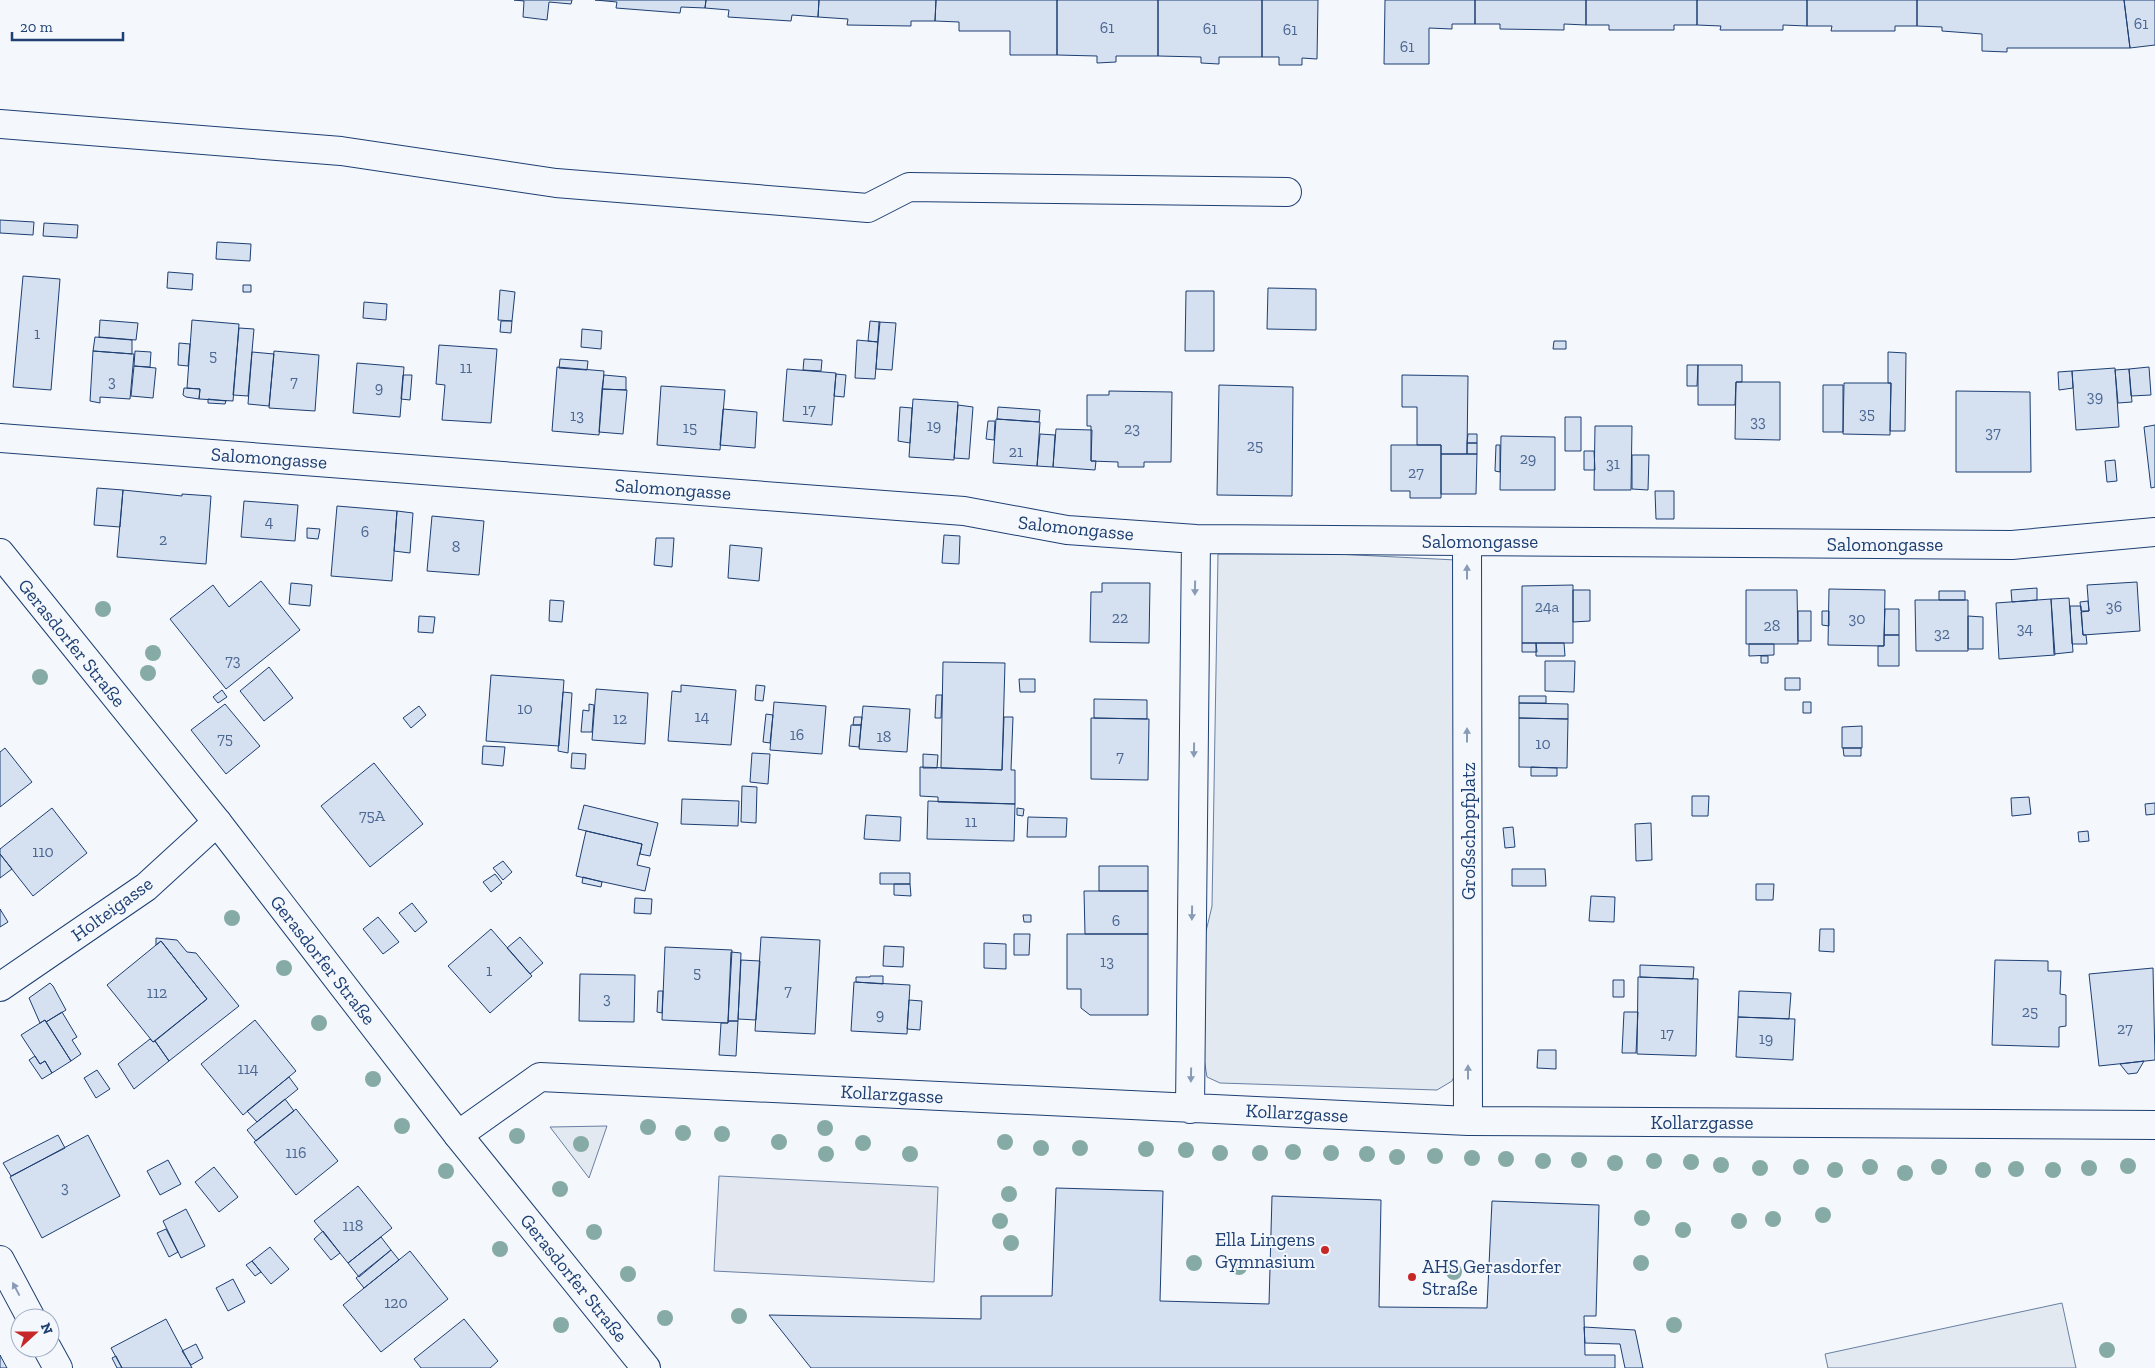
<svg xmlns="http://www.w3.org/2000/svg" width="2155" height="1368" font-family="'Zilla Slab',serif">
<rect width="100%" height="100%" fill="#f4f7fb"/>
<!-- green -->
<path fill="#e3e9f0" stroke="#687fa3" d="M1218,554H1336L1456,560L1463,1057L1452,1081L1437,1090L1220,1083L1207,1077L1201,1040L1203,944L1212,906Z
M607,1126L589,1178L550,1127Z
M2062,1303L2076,1368H1828L1825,1354Z"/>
<!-- parking -->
<path fill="#e3e8f0" stroke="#687fa3" d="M719,1176L938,1187L934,1282L714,1271Z"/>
<!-- building -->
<path fill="#d5e0f0" stroke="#1d3f73" d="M514,0H572L571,4L549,2L547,20L523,17L524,1Z
M595,0H706L705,8L681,7L680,13L616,8L617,2Z
M706,0H819L818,17L792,15L791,21L728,17L729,10L705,8Z
M819,0H936L935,21H911V26L847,25L848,19L818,17Z
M936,0H1057V55H1010V31H959V22L935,21Z
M1057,0H1158V56H1116V62L1097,63V56L1057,55Z
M1158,0H1262V57H1219V64L1201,63V57L1158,56Z
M1262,0H1318L1317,59L1302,58V65H1279V57H1262Z
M1385,0H1475V24H1452V29L1429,28V64H1384Z
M1475,0H1586V25L1564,24V30L1500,29V24H1475Z
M1586,0H1697V25H1674V30H1609V25H1586Z
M1697,0H1807V26L1783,25V30H1720L1721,26L1697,25Z
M1807,0H1917V26H1895V31H1831L1832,26H1807Z
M1917,0H2124L2130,48H2007V52L1982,51V34L1942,31V27L1917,26Z
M2124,0H2155V45L2130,48Z
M0,220L34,222L33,235L0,233Z
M44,223L78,225L77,238L43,236Z
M217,242L251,244L250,261L216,259Z
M168,272L193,274L192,290L167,288Z
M23,276L60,279L51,390L13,387Z
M243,285H251V292H243Z
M1268,288L1316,289V330L1267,329Z
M500,290L515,292L512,321L498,320Z
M1186,291H1214V351H1185Z
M364,302L387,304L386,320L363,318Z
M100,320L138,323L136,340L99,337Z
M192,320L239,324L233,401L199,399L200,389L187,388Z
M501,321H512L511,333L500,332Z
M870,321L880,322L878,342L868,341Z
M879,322L896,323L892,370L876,369Z
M239,328L254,329L248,396L233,395Z
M582,329L602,331L601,349L581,347Z
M95,337L132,340V354L93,351Z
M857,340L878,342L875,379L855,378Z
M1554,341H1566V349H1553Z
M179,343L190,344L188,366L178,365Z
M439,345L497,349L491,423L442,420L445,385L436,384Z
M93,351L134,354L130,399L100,397V403L90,401Z
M135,351L151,352L150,367L134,366Z
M274,351L319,355L315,411L269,408Z
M252,352L274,354L269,406L248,404Z
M1888,352L1906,353L1905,431H1890L1891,383H1888Z
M560,359L588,361L587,370L559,368Z
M804,359L822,360L821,371L803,370Z
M357,363L404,367L400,417L353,413Z
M1687,365H1698L1697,386H1687Z
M1698,365H1742V382H1736L1735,405H1698Z
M134,366L156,368L153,398L131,396Z
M557,367L604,371L599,435L552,431Z
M2149,367L2151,395L2131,396L2129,369Z
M2115,368L2119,427L2076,430L2072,371Z
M787,369L836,373L832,425L783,421Z
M2129,369L2132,402L2118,403L2115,370Z
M2072,371L2073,388L2059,390L2058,372Z
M836,374L846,375L844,397L834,396Z
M403,375H412L410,400L401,399Z
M604,375L626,377V390L602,389Z
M1402,375L1468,376L1467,454H1441V445H1417V407H1402Z
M1736,382H1780V440L1735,439Z
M1844,383H1891L1890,435L1843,434Z
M1219,385L1293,387L1292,496L1217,495Z
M1823,385H1843V432H1823Z
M661,386L725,390L720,450L657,445Z
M184,388L200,389L199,399L186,397L183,395Z
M602,389L627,390L623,434L599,432Z
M1109,391L1172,392L1171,462H1144V467H1118V462L1091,461V426H1087V395H1109Z
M1956,391L2030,392L2031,472H1956Z
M208,399L226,401L225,404L208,403Z
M913,399L958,402L954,460L909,457Z
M958,405L973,407L969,459L954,458Z
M900,407L912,408L910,443L898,441Z
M998,407L1040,410L1039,422L997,419Z
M723,409L757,412L755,448L720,445Z
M1565,417H1581V451H1565Z
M996,419L1040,422L1037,466L993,463Z
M988,421H995L994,440L986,439Z
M2155,425V487L2151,488L2144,427Z
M1595,426H1632L1631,490H1594Z
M1056,429L1092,430L1091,461H1096L1095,470L1053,467Z
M1040,434L1055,435L1053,467L1037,466Z
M1468,434H1477V443H1467Z
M1501,436L1555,437V490H1500Z
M1467,443H1477V454H1467Z
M1391,445H1441V498H1410V491H1391Z
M1496,445H1500V472L1495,471Z
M1584,451H1594L1595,470H1584Z
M1441,454H1477L1476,494H1441Z
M1632,455H1649L1648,490L1632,489Z
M2115,460L2117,481L2107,482L2105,461Z
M97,488L123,490L120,527L94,525Z
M123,490L182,496V494L211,496L206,564L117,557Z
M1655,491H1674V519H1656Z
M244,501L298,505L295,541L241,537Z
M337,506L397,511L392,581L331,576Z
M397,511L413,513L410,553L394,551Z
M432,516L484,521L479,575L427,571Z
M307,528L320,529L318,539L307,538Z
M944,535L960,536L959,564L942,563Z
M656,538H674L672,567L654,565Z
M730,545L762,548L759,581L728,578Z
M261,581L300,630L226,689L170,619L213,585L229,607Z
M2137,582L2140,631L2083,635L2081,612L2089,611L2087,585Z
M291,583L312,585L310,606L289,604Z
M1102,583H1150L1149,643L1090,642L1091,592H1102Z
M1573,585V643H1522V586Z
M2037,588V600L2012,602L2011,590Z
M1829,589L1885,590L1884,646L1828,645Z
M1573,590H1590V621L1573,622Z
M1746,590H1797L1798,644H1746Z
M1939,591H1965V600H1939Z
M2069,598L2073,652L2054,654L2051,599Z
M2051,599L2055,655L1999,659L1996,603Z
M550,600L564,601L562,622L549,621Z
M1915,600H1968V651H1916Z
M2088,601L2089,611H2081L2080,602Z
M2070,606H2081L2083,635H2086L2087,644H2072Z
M1885,609H1899V635H1884Z
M1798,611H1811V641H1798Z
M1822,611H1829V626L1822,625Z
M419,616L435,617L433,633L418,632Z
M1968,616L1983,617V649H1968Z
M1884,635H1899V666H1878V646H1884Z
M1522,643H1536L1537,652H1522Z
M1536,643H1564L1565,656H1536Z
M1749,644H1774V655L1749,656Z
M1761,656H1768V663H1761Z
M1545,661H1575L1574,692L1545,691Z
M943,662L1005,663L1002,770L941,768Z
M269,667L293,698L264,721L240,691Z
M491,675L564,680L559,746L486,741Z
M1785,678H1800V690H1785Z
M1019,679H1035V692H1020Z
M681,685L736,690L731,745L668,741L672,691L681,692Z
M756,685L765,686L763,701L755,700Z
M596,689L648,693L645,744L592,740Z
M222,690L227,697L218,703L213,697Z
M563,692L572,693L568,753L558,751Z
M936,695H942L941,718H935Z
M1519,696H1546V703H1519Z
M1094,699L1147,700V719L1094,718Z
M774,702L826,706L822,754L770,750Z
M1803,702H1811V713H1803Z
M1519,703L1568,704V719L1519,718Z
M225,704L260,746L226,774L191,730Z
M589,704L594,705L592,732H581L583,710L589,711Z
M419,706L426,715L411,728L403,718Z
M863,706L910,709L907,752L859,749Z
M766,714L773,715L770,743L763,742Z
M854,717H862L861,725H853Z
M1004,717H1013L1011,770H1015V804L938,802V797L920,796V767L1002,770Z
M1091,718L1149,719L1148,780L1091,779Z
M1519,718L1568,719L1567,768L1519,767Z
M851,725H861L859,747L849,746Z
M1862,726V748H1842V727Z
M483,746L505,747L503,766L482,764Z
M5,748L32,782L0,807V752Z
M1843,748H1861V756H1844Z
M572,753L586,754L585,769L571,768Z
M752,753L770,754L768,784L750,782Z
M923,754L938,755L937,768H923Z
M374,763L423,824L370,867L321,806Z
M1531,767L1557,768V776H1531Z
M742,786L757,787L756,823L741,822Z
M1692,796H1709L1708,816H1692Z
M2029,797L2031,814L2012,816L2011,798Z
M682,799L739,801L738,826L681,824Z
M928,801L1015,804L1014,841L927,839Z
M2155,803V814L2146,815L2145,804Z
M584,805L658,823L650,856L640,854L642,844L578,829Z
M52,808L87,853L33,896L0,854V849Z
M1017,808L1024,809L1023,816L1017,815Z
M866,815L901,817L900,841L864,839Z
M1028,817L1067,818L1066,837H1027Z
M1651,823L1652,860L1636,861L1635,824Z
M1513,827L1515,847L1505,848L1503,828Z
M586,831L642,844L637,865L650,868L645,891L576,876Z
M2088,831L2089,841L2079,842L2078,832Z
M0,854L12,869L0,878Z
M503,861L512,872L503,880L493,868Z
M1099,866H1148V891H1099Z
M1512,869H1545L1546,886H1512Z
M880,873H910V884H880Z
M495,874L502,883L491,892L483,882Z
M583,877L602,882L601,887L582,883Z
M894,884H910L911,896L894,895Z
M1756,884H1774L1773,900H1756Z
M1084,891H1148V934H1085Z
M1591,896L1615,897L1614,922L1589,921Z
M635,898L652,899L651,914L634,913Z
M412,903L427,922L415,932L399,913Z
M0,909L8,922L0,927Z
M1023,915H1031V922H1024Z
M378,917L399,942L383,954L363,929Z
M491,929L532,976L490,1013L448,966Z
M1820,929H1834V952L1819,951Z
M1014,934H1030L1029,955H1014Z
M1067,934H1148V1015H1090L1081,1008V989H1067Z
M520,937L543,963L530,974L507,948Z
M761,937L820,940L815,1034L755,1031Z
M156,938L177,940L187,952L196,953L239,1006L169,1061L155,1041L207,999L161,941L156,945Z
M161,941L207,999L153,1042L107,985Z
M984,943L1006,944V969L984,968Z
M884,946L904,947L903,967L883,966Z
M665,947L732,950L728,1023L662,1020Z
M731,952L741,953L738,1021H728Z
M741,960L760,961L756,1020L738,1019Z
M1995,960L2048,961V971H2061L2060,994L2066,995V1026L2059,1027V1047L1992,1045Z
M1640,965L1694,967L1693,979L1640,977Z
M2153,968L2155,1060L2099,1066L2089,974Z
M580,974L635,975L634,1022L579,1021Z
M870,976H883V984L856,982V977H870Z
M1638,977L1698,979L1696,1056L1637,1054Z
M1613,980H1624V997H1613Z
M854,982L910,985L907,1034L851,1031Z
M50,983L53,986L66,1010L46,1022L45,1020L40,1023L29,998Z
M658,991H663L662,1013L657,1012Z
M1739,991L1791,993L1789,1019L1738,1017Z
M909,1000L922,1001L920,1030L907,1029Z
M62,1012L77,1037L72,1040L81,1054L71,1061L46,1022Z
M1624,1012H1638L1636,1053H1622Z
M1738,1017L1795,1019L1793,1060L1736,1057Z
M45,1020L71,1061L52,1073L45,1061L40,1064L21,1035Z
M255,1020L296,1071L243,1115L201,1064Z
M728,1021H738L736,1056L719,1055L721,1023H728Z
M150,1039L153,1042L155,1041L169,1061L134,1089L118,1064Z
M1538,1050H1556V1069L1537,1068Z
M35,1056L40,1064L45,1061L52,1073L42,1079L29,1060Z
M2144,1061L2137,1073L2128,1074L2120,1064Z
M97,1070L110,1089L96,1098L84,1078Z
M289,1077L298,1089L257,1122L247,1111Z
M285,1099L294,1111L256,1141L247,1130Z
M296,1109L338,1161L296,1195L254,1142Z
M58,1135L65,1148L11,1176L3,1163Z
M88,1135L120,1196L42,1238L10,1177Z
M168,1160L181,1184L160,1195L147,1171Z
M214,1167L238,1197L219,1212L195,1182Z
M358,1186L392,1228L348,1263L314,1221Z
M1056,1188L1163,1191L1160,1301L1269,1304L1272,1196L1381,1200L1379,1307L1487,1308L1492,1201L1599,1205L1596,1316H1584L1585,1355H1615V1368H811L769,1315L981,1319V1296H1052Z
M186,1209L205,1246L181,1258L163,1221Z
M166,1229L178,1252L169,1257L157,1233Z
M323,1231L340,1253L331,1260L314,1239Z
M381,1237L391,1250L359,1277L348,1263Z
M270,1247L289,1269L271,1284L252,1261Z
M391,1250L399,1260L364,1288L356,1278Z
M410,1251L448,1299L381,1352L343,1305Z
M252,1261L261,1272L255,1276L246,1265Z
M233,1279L245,1302L228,1311L216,1288Z
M166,1319L192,1368H122L111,1348Z
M464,1319L498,1361L490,1368H421L414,1359Z
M1584,1327L1635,1330L1643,1368H1625L1620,1344L1585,1343Z
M196,1344L203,1358L191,1365L182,1351Z
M0,1355L7,1368H0Z
M116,1356L122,1368H117L112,1358Z"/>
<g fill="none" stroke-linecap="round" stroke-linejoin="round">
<!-- minor casing -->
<g stroke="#1d3f73" stroke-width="30">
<path id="minor" d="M0,124L341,151L556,183L868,208L909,187L1287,192
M0,438L964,511L1067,530L1196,539L2012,545L2155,532
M1467,541L1468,1121
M0,987L146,887L217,822
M1190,1109L1196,539
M458,1135L540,1077L1468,1121L2155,1125
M0,1260L31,1318
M47,1348L58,1368"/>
</g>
<!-- major casing -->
<g stroke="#1d3f73" stroke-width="30">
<path id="major" d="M0,553L217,822L458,1135L646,1368"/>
</g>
<!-- minor -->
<use href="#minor" stroke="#f4f7fb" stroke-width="28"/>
<!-- major -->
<use href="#major" stroke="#f4f7fb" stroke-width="28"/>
</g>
<!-- trees -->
<g fill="#86aba6">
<circle cx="103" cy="609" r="8"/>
<circle cx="153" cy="653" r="8"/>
<circle cx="148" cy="673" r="8"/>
<circle cx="40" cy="677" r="8"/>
<circle cx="232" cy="918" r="8"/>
<circle cx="284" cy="968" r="8"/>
<circle cx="319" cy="1023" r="8"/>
<circle cx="373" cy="1079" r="8"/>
<circle cx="402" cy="1126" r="8"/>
<circle cx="648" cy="1127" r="8"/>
<circle cx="825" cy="1128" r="8"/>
<circle cx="683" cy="1133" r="8"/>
<circle cx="722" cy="1134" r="8"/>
<circle cx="517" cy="1136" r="8"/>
<circle cx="779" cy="1142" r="8"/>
<circle cx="1005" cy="1142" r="8"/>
<circle cx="863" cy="1143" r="8"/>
<circle cx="581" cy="1144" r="8"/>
<circle cx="1041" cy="1148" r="8"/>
<circle cx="1080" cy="1148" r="8"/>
<circle cx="1146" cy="1149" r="8"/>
<circle cx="1186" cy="1150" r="8"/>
<circle cx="1293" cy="1152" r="8"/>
<circle cx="1220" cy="1153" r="8"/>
<circle cx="1260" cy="1153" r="8"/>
<circle cx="1331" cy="1153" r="8"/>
<circle cx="826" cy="1154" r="8"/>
<circle cx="910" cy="1154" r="8"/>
<circle cx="1367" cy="1154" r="8"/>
<circle cx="1435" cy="1156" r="8"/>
<circle cx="1397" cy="1157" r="8"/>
<circle cx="1472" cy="1158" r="8"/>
<circle cx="1506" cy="1159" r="8"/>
<circle cx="1579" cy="1160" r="8"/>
<circle cx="1543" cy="1161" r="8"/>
<circle cx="1654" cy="1161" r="8"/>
<circle cx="1691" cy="1162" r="8"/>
<circle cx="1615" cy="1163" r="8"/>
<circle cx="1721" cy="1165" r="8"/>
<circle cx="2128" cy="1166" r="8"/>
<circle cx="1801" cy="1167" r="8"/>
<circle cx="1870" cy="1167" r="8"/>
<circle cx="1939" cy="1167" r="8"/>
<circle cx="1760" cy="1168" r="8"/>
<circle cx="2089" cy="1168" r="8"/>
<circle cx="2016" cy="1169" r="8"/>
<circle cx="1835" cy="1170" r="8"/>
<circle cx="1983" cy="1170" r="8"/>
<circle cx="2053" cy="1170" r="8"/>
<circle cx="446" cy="1171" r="8"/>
<circle cx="1905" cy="1173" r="8"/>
<circle cx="560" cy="1189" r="8"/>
<circle cx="1009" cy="1194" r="8"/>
<circle cx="1823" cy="1215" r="8"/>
<circle cx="1642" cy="1218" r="8"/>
<circle cx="1773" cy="1219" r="8"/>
<circle cx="1000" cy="1221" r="8"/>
<circle cx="1739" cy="1221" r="8"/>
<circle cx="1683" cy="1230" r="8"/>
<circle cx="594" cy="1232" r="8"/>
<circle cx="1011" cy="1243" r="8"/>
<circle cx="500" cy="1249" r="8"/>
<circle cx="1194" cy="1263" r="8"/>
<circle cx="1641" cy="1263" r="8"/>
<circle cx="1239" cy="1267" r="8"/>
<circle cx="1454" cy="1272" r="8"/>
<circle cx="628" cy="1274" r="8"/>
<circle cx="739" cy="1316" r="8"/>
<circle cx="665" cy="1318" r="8"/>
<circle cx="561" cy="1325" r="8"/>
<circle cx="1674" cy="1325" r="8"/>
<circle cx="2107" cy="1350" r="8"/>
</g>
<!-- one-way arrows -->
<defs><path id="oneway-solid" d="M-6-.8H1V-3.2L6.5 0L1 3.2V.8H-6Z" transform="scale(1.25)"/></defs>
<g fill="#889bb7">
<use href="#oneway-solid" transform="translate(1467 572) rotate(-90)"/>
<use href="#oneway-solid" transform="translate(1195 588) rotate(91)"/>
<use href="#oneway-solid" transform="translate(1467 735) rotate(-90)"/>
<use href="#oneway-solid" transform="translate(1194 750) rotate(91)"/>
<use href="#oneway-solid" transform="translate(1192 913) rotate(91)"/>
<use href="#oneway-solid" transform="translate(1468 1072) rotate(-90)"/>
<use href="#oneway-solid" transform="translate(1191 1075) rotate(91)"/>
<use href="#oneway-solid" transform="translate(16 1289) rotate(-118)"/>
</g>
<!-- markers -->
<g fill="#c62828" stroke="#f4f7fb" stroke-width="2">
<circle cx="1325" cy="1250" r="5"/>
<circle cx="1412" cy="1277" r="5"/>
</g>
<g text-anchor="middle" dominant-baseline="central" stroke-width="4" stroke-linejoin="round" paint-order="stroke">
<!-- number labels -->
<g font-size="16" fill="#4b6792">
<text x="2141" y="23">61</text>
<text x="1107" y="27">61</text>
<text x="1210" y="28">61</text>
<text x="1290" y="29">61</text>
<text x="1407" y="46">61</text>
<text x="37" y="333">1</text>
<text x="213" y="355">5</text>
<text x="466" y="367">11</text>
<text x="112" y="381">3</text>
<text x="294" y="381">7</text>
<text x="379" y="387">9</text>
<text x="2095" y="396">39</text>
<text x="809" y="409">17</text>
<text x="1867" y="413">35</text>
<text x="577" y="415">13</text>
<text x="1758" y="421">33</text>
<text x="934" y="425">19</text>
<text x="690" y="427">15</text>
<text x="1132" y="428">23</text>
<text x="1993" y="432">37</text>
<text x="1255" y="445">25</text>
<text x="1016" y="451">21</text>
<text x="1528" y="458">29</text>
<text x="1613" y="463">31</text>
<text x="1416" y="472">27</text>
<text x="269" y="521">4</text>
<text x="365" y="531">6</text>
<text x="163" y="539">2</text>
<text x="456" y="546">8</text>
<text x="1547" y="606">24a</text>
<text x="2114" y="606">36</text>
<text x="1120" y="617">22</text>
<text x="1857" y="618">30</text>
<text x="1772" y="625">28</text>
<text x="2025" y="628">34</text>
<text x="1942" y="633">32</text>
<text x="233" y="660">73</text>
<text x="525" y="708">10</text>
<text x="702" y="716">14</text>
<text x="620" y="718">12</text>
<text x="797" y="734">16</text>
<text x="884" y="736">18</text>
<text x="225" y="738">75</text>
<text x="1543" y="743">10</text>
<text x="1120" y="756">7</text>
<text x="372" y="815">75A</text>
<text x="971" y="821">11</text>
<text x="43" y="851">110</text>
<text x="1116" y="920">6</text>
<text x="1107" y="961">13</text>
<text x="489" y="970">1</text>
<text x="697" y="972">5</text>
<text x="788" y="990">7</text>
<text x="157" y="992">112</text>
<text x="607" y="998">3</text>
<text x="2030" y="1011">25</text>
<text x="880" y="1014">9</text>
<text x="2125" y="1028">27</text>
<text x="1667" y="1033">17</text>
<text x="1766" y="1038">19</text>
<text x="248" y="1068">114</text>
<text x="296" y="1152">116</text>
<text x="65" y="1187">3</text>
<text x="353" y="1225">118</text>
<text x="396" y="1302">120</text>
</g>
<!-- street labels -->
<g font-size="19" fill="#1d3f73" stroke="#f4f7fb">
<text transform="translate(269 458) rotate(4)">Salomongasse</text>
<text transform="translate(673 489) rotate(4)">Salomongasse</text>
<text transform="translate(1076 528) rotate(6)">Salomongasse</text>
<text x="1480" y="541">Salomongasse</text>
<text x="1885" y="544">Salomongasse</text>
<text transform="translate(72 643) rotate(51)">Gerasdorfer Straße</text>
<text transform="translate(1468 831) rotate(-90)">Großschopfplatz</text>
<text transform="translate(112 909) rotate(-36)">Holteigasse</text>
<text transform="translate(323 960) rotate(52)">Gerasdorfer Straße</text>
<text transform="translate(892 1094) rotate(3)">Kollarzgasse</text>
<text transform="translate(1297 1113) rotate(3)">Kollarzgasse</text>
<text x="1702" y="1122">Kollarzgasse</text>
<text transform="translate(574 1278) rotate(51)">Gerasdorfer Straße</text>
</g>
<!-- poi labels -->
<g font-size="19" fill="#1d3f73" stroke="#f4f7fb" text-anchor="end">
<text x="1315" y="1239">Ella Lingens<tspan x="1315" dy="22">Gymnasium</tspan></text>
<text x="1422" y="1266" text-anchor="start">AHS Gerasdorfer<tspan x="1422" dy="22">Straße</tspan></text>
</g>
</g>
<!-- north arrow -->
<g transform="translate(35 1333) rotate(69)"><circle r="24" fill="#f4f7fb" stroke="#9eadc5"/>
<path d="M0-4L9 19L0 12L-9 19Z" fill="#c62828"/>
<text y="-8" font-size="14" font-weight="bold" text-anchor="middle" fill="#1d3f73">N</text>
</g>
<!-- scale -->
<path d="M12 32v8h111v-8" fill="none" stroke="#1d3f73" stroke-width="2.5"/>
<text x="20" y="32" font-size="15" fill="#1d3f73" stroke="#f4f7fb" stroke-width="4" paint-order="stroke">20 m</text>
</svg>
